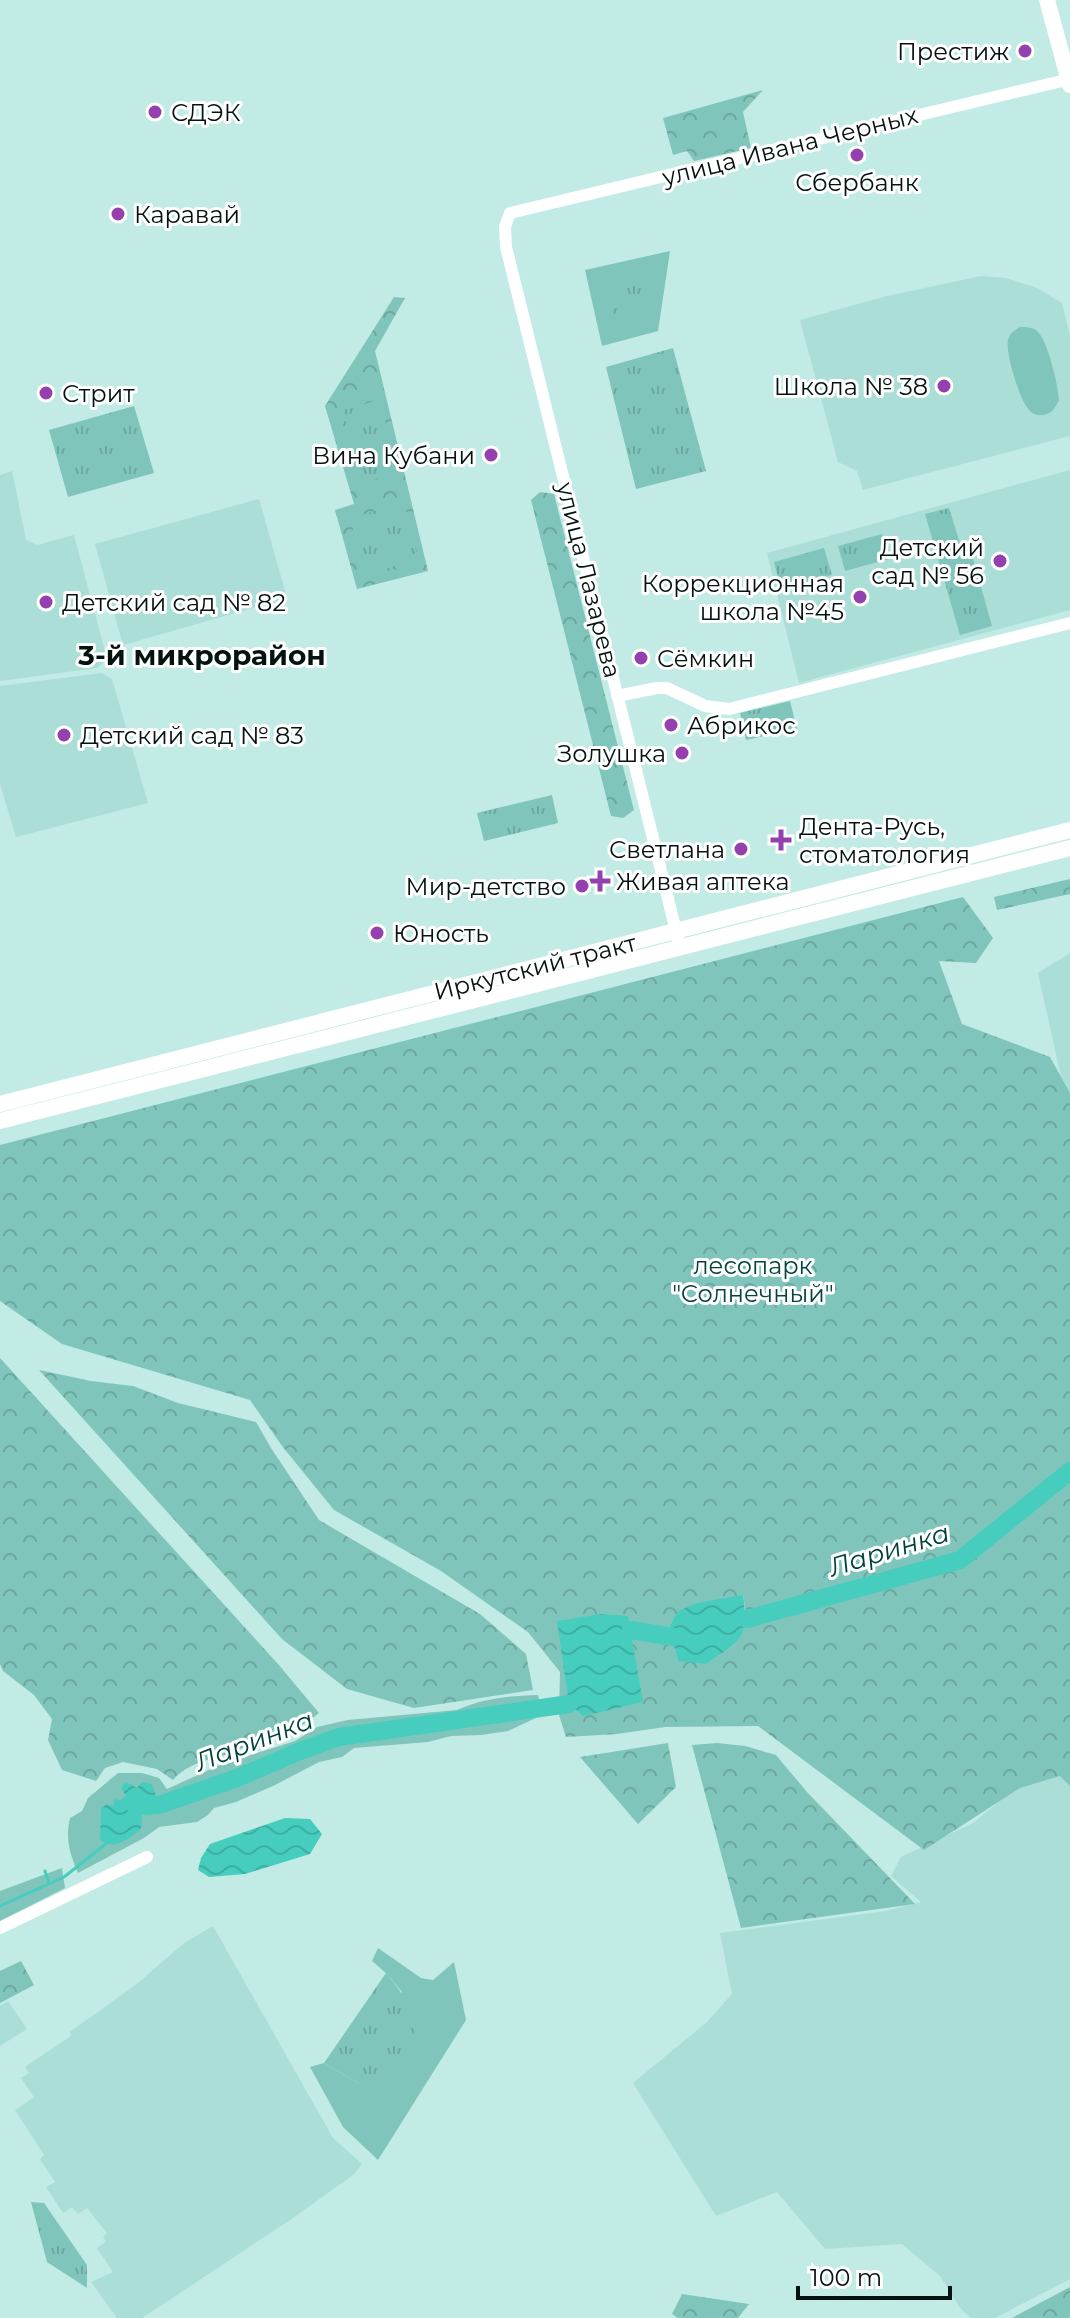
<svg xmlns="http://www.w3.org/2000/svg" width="1070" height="2318" font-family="Montserrat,sans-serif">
<defs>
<pattern id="forest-crowns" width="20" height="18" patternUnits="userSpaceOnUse" patternTransform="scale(2)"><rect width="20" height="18" fill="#80c5bb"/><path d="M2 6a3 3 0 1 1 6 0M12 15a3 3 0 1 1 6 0" fill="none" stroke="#6da8a0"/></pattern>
<pattern id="park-tufts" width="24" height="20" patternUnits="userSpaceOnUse" patternTransform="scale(2)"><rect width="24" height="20" fill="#80c5bb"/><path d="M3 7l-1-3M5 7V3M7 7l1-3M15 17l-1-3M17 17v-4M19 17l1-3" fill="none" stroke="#6da8a0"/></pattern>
<pattern id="water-waves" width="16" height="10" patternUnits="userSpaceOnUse" patternTransform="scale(2)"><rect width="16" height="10" fill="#46cdbe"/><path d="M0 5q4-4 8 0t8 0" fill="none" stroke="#3cafa2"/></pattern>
</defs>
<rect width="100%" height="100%" fill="#c1ebe4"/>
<!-- built -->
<path fill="#abded6" d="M981,276L1006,278L1037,288L1062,303L1070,336V436L863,490L857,471L838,462L800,320L887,296Z
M1070,470V610L799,683L767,553Z
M12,471L26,540L37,545L74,535L107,659L97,668L0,681V475Z
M259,499L287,598L123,645L95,544Z
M102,673L112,679L148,803L16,837L0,784V686Z
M1070,953V1109L1068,1108L1038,973Z
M1061,1772L1070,1782V2279L995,2318H971L961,2309L940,2276L902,2244L825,2249L777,2192L716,2216L633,2083L707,2022L732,1994L720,1933L886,1911L921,1902L891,1876L901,1857L973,1823L1017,1787Z
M213,1926L333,2138L362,2164L353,2175L290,2220L142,2318H117L91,2282L113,2272L97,2248L106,2242L103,2237L107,2233L87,2208L78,2214L72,2207L63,2213L46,2187L55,2182L40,2159L44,2155L15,2110L34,2097L21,2078L29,2073L25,2067L71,2036L70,2032L138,1983L184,1943Z
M8,2001L27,2029L0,2046V2006Z"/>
<!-- grass -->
<path fill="#80c5bb" d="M670,251L658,331L602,346L585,270Z
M1020,327C1027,327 1033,327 1038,332C1048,342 1058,385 1059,400C1056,406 1054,411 1047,414C1041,416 1035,416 1030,411C1020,402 1005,352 1008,340C1010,333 1014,331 1020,327Z
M538,1695L542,1712L538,1717L508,1731L481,1735L451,1736L428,1742L354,1748L342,1757L319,1762L275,1785L236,1802L214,1808L208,1815L197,1822L159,1827L144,1838L78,1873C70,1854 65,1839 70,1818L82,1811L88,1798L118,1773H142L159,1778L167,1789L220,1765L295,1741L317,1727L348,1720L457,1710C483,1698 509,1696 538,1695Z
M62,1868L65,1888L0,1921V1891Z
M378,1948L421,1978L433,1980L454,1962L466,2020L378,2160L343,2127L310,2067L324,2063L358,2083L402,1992L386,1973L372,1961Z"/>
<!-- forest -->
<path fill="url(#forest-crowns)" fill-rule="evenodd" d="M763,90L743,112L751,148L694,161L687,151L673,155L663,118Z
M394,297L405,298L375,351L428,571L357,589L335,510L354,504L325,406Z
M540,492L554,494L634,810L623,818L611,816L531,500Z
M1070,879V894L997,910L994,897Z
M963,897L993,938L976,963L939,961L962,1024L1050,1057L1070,1093V1786L1060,1776L1020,1788L924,1850L758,1726L665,1727L617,1734L566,1737L559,1715L560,1672L528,1632L441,1571L334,1510L282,1446L250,1400L62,1344L0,1301V1145ZM743,1595L747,1619L678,1660L670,1626Z
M0,1358L278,1664L319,1713C300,1728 291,1731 269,1737C255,1741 242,1749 228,1754C207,1760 187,1764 173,1780L157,1769L123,1762L105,1768L96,1781L62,1770L48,1740L52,1719L34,1695L3,1671L0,1664Z
M39,1370L91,1381L133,1386L178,1403L256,1422L271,1448L319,1520L480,1614L526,1654L533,1690L414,1708L347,1689L282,1639Z
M668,1743L676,1787L638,1824L580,1757Z
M717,1743L745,1746L776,1755L807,1792L915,1904L741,1928L692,1745Z
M21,1961L34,1985L0,2003V1971Z
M1070,2287V2318H1012Z
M682,2294L749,2304L738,2318H678L672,2314Z"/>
<!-- park -->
<path fill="url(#park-tufts)" d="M646,268L647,311L615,319L605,278Z
M673,348L706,471L636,489L606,367Z
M379,400L400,473L362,483L343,410Z
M134,406L154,473L68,497L49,430Z
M404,503L419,562L366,577L350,518Z
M949,508L962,550L972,555L992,626L960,635L925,514Z
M882,534L889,559L845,571L838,546Z
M824,548L832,575L781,589L774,562Z
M790,701L797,729L746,740L740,713Z
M552,795L558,823L484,841L477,813Z
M386,1973C407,1998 422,2020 409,2053C407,2059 405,2065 400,2069C388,2078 373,2080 358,2083L324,2063Z
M31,2202L44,2203L87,2265V2288L47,2262Z"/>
<!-- water -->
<path fill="url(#water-waves)" d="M743,1595C750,1639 740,1640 706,1664L678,1661L670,1626L678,1611L697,1603Z
M602,1614L628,1616L643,1702L583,1716L569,1704L557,1621Z
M126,1782L137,1788L142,1782L152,1784L159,1805L148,1815L142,1814L141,1829C128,1839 115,1851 100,1840L101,1808L107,1804L113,1806L115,1798L120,1800L126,1796L121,1788Z
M285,1818L310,1819L322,1834L310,1854L245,1874L209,1877L198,1870L201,1858L210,1844Z"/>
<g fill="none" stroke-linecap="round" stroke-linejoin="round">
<!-- stream -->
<path stroke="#46cdbe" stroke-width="3" d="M45,1871L49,1883
M0,1906L64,1877L106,1844"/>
<!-- river -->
<path stroke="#46cdbe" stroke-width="18" d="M747,1619L960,1560L1070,1471
M631,1630L673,1637
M135,1806L159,1805L237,1778L300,1751L339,1737L569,1704"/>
<!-- minor -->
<path stroke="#fff" stroke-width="12" d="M617,696L657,688H667L705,706L729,709L1070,623
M680,947L506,247L505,227L510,213L1070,79
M0,1928L147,1857"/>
<!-- major -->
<path stroke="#fff" stroke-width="16" d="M1047,0L1070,85
M0,1104L1070,830
M0,1121L1070,848"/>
</g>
<!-- markers -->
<g fill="#9441af" stroke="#fff" stroke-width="3">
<circle cx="1025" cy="51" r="8"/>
<circle cx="155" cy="112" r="8"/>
<circle cx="857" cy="155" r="8"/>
<circle cx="118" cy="214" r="8"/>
<circle cx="944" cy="386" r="8"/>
<circle cx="46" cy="393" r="8"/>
<circle cx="491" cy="455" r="8"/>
<circle cx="1000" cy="561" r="8"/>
<circle cx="860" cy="597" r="8"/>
<circle cx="46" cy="602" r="8"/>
<circle cx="641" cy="658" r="8"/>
<circle cx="671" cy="725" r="8"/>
<circle cx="64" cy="735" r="8"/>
<circle cx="682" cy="753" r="8"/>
<path d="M777 828h8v8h8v8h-8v8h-8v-8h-8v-8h8z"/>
<circle cx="741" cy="849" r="8"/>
<path d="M596 869h8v8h8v8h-8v8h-8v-8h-8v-8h8z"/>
<circle cx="582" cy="886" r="8"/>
<circle cx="377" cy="933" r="8"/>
</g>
<g text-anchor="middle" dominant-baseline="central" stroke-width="6" stroke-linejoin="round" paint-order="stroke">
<!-- poi labels -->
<g font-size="24" fill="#041210" stroke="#fff" text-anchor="start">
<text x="1009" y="51" text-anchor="end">Престиж</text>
<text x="171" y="112">СДЭК</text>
<text x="857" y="182" text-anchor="middle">Сбербанк</text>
<text x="134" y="214">Каравай</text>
<text x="928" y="386" text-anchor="end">Школа № 38</text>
<text x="62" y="393">Стрит</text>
<text x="475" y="455" text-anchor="end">Вина Кубани</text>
<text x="984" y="547" text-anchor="end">Детский<tspan x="984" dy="28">сад № 56</tspan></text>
<text x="844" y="583" text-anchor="end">Коррекционная<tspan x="844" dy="28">школа №45</tspan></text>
<text x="62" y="602">Детский сад № 82</text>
<text x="657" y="658">Сёмкин</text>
<text x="687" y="725">Абрикос</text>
<text x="80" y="735">Детский сад № 83</text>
<text x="666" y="753" text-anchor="end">Золушка</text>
<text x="799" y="826">Дента-Русь,<tspan x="799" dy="28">стоматология</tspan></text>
<text x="725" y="849" text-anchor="end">Светлана</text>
<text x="616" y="881">Живая аптека</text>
<text x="566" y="886" text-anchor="end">Мир-детство</text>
<text x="393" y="933">Юность</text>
</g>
<!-- street labels -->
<g font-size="24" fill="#041210" stroke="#fff">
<text transform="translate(790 146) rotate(-14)">улица Ивана Черных</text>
<text transform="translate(589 580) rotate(76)">улица Лазарева</text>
<text transform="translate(535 967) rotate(-14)">Иркутский тракт</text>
</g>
<!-- park labels -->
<g font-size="24" fill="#05433d" stroke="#fff">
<text x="753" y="1265">лесопарк<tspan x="753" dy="28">"Солнечный"</tspan></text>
</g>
<!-- water labels -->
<g font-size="26" font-style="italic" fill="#02423c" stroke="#fff">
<text transform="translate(889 1550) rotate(-17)">Ларинка</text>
<text transform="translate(254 1741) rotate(-21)">Ларинка</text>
</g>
<!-- quarter labels -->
<g font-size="28" font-weight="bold" fill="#041210" stroke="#fff">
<text x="202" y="655">3-й микрорайон</text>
</g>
</g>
<!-- scale -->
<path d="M798 2286v12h152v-12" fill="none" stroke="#041210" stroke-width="4"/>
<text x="810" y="2286" font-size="24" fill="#041210" stroke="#ffffff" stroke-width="6" paint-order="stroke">100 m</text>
</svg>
